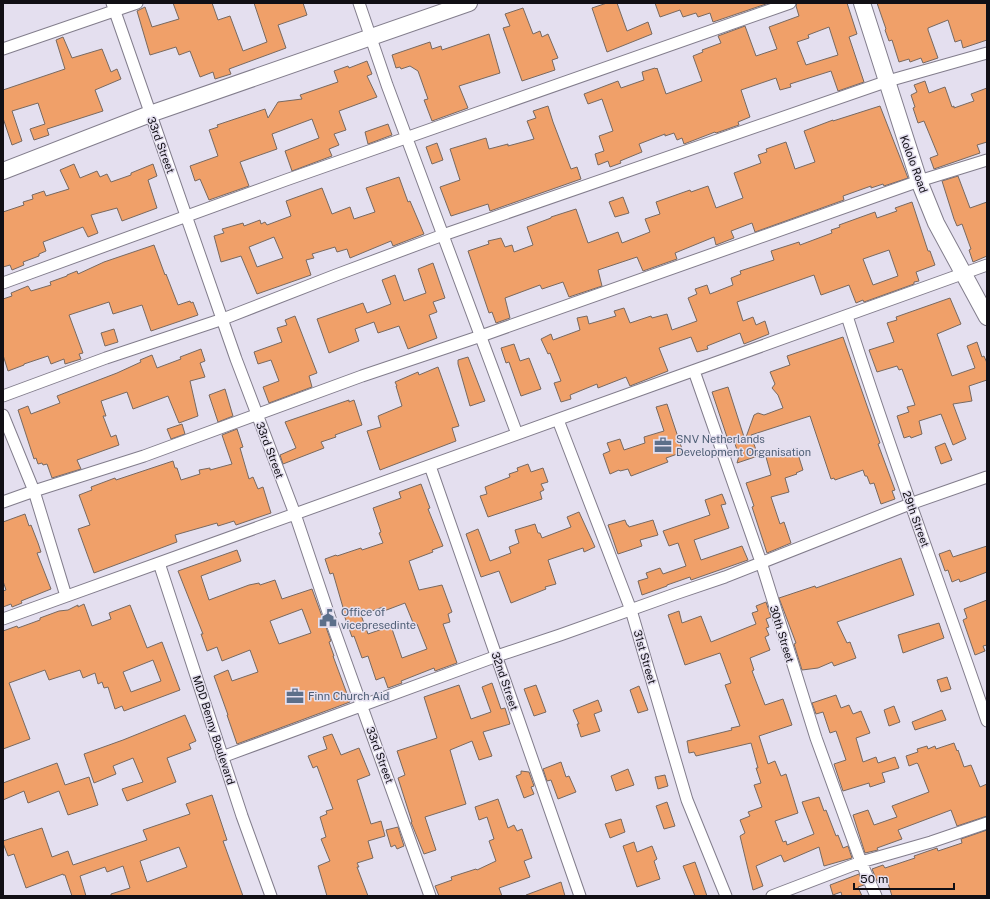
<svg xmlns="http://www.w3.org/2000/svg" width="990" height="899" font-family="'Public Sans',sans-serif">
<rect width="100%" height="100%" fill="#e4dfef"/>
<!-- building -->
<path fill="#f0a069" stroke="#786960" fill-rule="evenodd" d="M173,3H212L218,20L230,16L243,51L267,42L254,3H303L307,15L278,25L286,48L229,69L231,74L215,79L213,72L200,77L190,51L179,55L176,47L150,55L137,11L145,7L152,27L179,19Z
M607,3H617L627,31L648,22L652,34L607,52L592,8Z
M655,3H769L713,22L710,13L698,17L696,13L683,17L680,10L660,17Z
M797,3H847L857,34L849,37L864,82L838,91L831,71L790,84L791,87L780,90L776,78L741,90L750,117L738,122L739,125L716,133L715,132L684,144L682,138L677,140L674,133L665,136V134L639,144L642,152L620,161L621,163L610,167L608,161L598,165L595,154L604,151L599,136L613,131L602,99L588,104L584,94L618,81L621,88L644,80L642,72L655,68L656,69L657,68L666,94L702,81L693,56L703,52L702,50L721,43L718,36L745,26L756,56L777,49L769,27L799,16L796,6ZM829,27L838,55L806,65L797,42L809,38L808,35Z
M877,3H987V40L963,48L961,40L955,42L948,20L928,28V30L938,58L923,63L921,58L910,62L909,59L899,62L892,40L889,41L885,30L886,29Z
M523,8L533,34L540,31L542,37L548,34L558,58L552,60L555,70L522,81L503,28L510,26L505,14Z
M489,34L500,73L459,86L468,108L432,121L424,100L428,99L418,71L410,66L401,69L400,67L396,68L392,55L430,42L432,49L441,46L442,50Z
M63,37L72,58L102,49L111,72L117,69L121,79L95,90L103,111L47,129L49,135L34,140L30,129L45,124L38,103L12,111L22,141L12,145L3,118V90L65,69L56,40Z
M367,61L372,74L367,76L377,97L339,111L346,130L334,134L339,145L329,149L332,156L292,171L285,151L319,138L312,119L272,134L277,149L240,162L249,186L209,200L200,179L195,181L190,166L218,156L209,130L218,127L217,125L265,109L268,118L278,102L302,99L300,95L338,82L334,71L348,66L349,68Z
M925,81L929,93L945,87L952,107L954,106V108L974,101L971,94L987,88V142L977,145L980,153L934,169L930,158L938,155L924,121L918,123L913,108L915,107L911,95L917,92L914,85Z
M548,106L553,122L571,169L577,167L581,179L490,211L488,204L451,216L440,187L460,180L450,149L486,138L489,149L508,144V146L534,139L527,121L536,118L533,111Z
M880,106L908,178L884,186L883,184L871,188V186L843,196L844,200L755,232L752,223L731,231L734,238L716,245L714,237L675,253L677,259L643,271L637,257L598,270L602,286L569,297L563,282L542,289L540,285L505,298L510,318L496,323L492,312L489,313L468,251L489,244L488,241L501,238L505,247L512,245L514,252L533,245L527,227L551,218V217L576,209L588,243L618,232L622,243L650,232L645,219L660,214L656,202L690,190L691,192L708,186L716,208L743,198L734,173L761,163L758,155L767,152L766,149L786,142L795,169L815,162L804,131L833,120V121Z
M388,124L392,135L368,144L365,132Z
M437,143L443,160L432,164L426,147Z
M74,164L80,178L97,171L100,177L107,174L111,182L131,175V173L153,164L157,176L148,180L157,208L122,221L117,208L91,215L98,233L88,237L83,227L43,242L46,251L39,254V256L23,262L24,265L12,270L10,265L3,267V212L24,205L23,202L33,199L32,195L44,191L46,196L69,189L60,170Z
M958,176L970,208L987,202V256L973,262L969,250L971,249L962,224L957,226L954,219L942,181Z
M399,177L408,202L410,201L424,234L393,246L391,241L350,258L347,249L337,252L335,247L312,254L314,258L306,260L311,275L257,294L241,256L221,262L214,236L224,233L222,229L243,223L244,226L260,220L261,224L265,222L267,225L291,216L286,201L322,188L332,214L350,207L354,219L375,212L366,188ZM274,237L283,258L257,267L249,247Z
M623,197L629,213L615,217L609,202Z
M912,202L928,251H930L935,265L916,272L919,281L914,282V284L864,302L863,300L856,303L849,285L821,295L814,275L737,302L743,321L753,317L756,325L765,321L769,334L744,344L740,333L707,346L708,349L697,352L691,337L659,348L668,371L630,386L626,377L598,388L597,384L570,395L571,399L561,402L554,383L561,381L550,353L548,354L541,339L551,334L553,340L580,330L577,318L587,316L589,324L616,316L614,311L624,308L630,323L651,316L652,318L667,314L672,330L697,321L688,298L697,294L695,289L707,285L710,294L733,285L731,278L741,274L740,271L774,260L771,251L799,242L800,245L832,233L831,230L840,227L839,225L875,212L877,218L897,211L895,208ZM889,250L898,276L873,285L863,259Z
M154,245L165,275L166,274L178,305L190,301L191,303L193,302L198,315L151,331L142,305L113,314L109,302L69,315L83,353L79,354L81,359L65,364L64,359L51,364L48,356L24,364V365L8,371L3,355V299L12,296L11,293L28,286L31,291L51,285L50,282L67,276V275L77,271L78,274L104,262Z
M433,263L445,298L433,302L437,312L429,315L437,338L408,349L399,326L378,333L374,322L355,329L359,341L329,353L317,319L363,303L367,313L391,304L382,280L395,275L404,301L426,293L418,269Z
M950,298L961,324L937,334L952,376L975,368L967,346L977,342L982,357L984,356L987,363V380L969,386L972,401L953,404L966,439L953,445L941,414L919,421L922,434L911,438L910,436L904,438L897,416L909,412L907,407L915,405L902,369L899,370L897,366L877,372L869,350L894,342L887,323L897,320L896,317Z
M295,316L317,373L309,376L312,387L269,403L263,387L279,381L271,360L258,364L254,352L282,342L277,328L287,325L285,320Z
M114,329L118,342L105,346L101,333Z
M843,337L880,443L878,444L895,490L892,491L895,499L881,504L874,483L870,484L867,476H865L863,470L835,480L834,478L831,479L810,416L751,435L758,456L737,463L739,456L734,441L729,443L712,392L728,387L745,440L754,415L758,413L764,415L783,408L778,395L772,388L775,384L770,372L790,365L787,356Z
M514,344L520,361L529,358L541,389L521,396L509,362L506,363L501,348Z
M201,349L205,361L200,363L205,377L190,381L198,416L179,423L168,396L133,409L127,392L101,401L106,416H103L111,437L116,435L119,445L77,460L81,469L52,478L47,464L43,465L42,463L38,464L36,458L34,459L18,410L28,406L31,414L60,403L57,396L117,373L141,362L140,360L152,355L157,368L181,359L180,357Z
M468,357L485,401L470,406L458,364V360Z
M438,367L459,426L452,428L456,441L380,470L367,431L381,427L378,416L402,406L396,386H397L395,382L418,372L419,375Z
M225,389L233,416L218,422L209,395Z
M349,400V402L354,400L362,425L335,435L336,437L321,442L324,448L283,464L280,455L296,448L285,422Z
M667,404L683,452L666,458L668,462L631,476L628,469L620,471L619,470L610,474L603,454L610,451L607,443L620,439L624,450L645,443L644,437L664,431L656,407Z
M182,424L185,434L171,439L167,429Z
M237,429L243,447L240,448L249,479L253,477L258,489L263,487L271,513L236,525L234,521L218,526L217,523L175,535L177,542L94,573L78,529L90,525L79,495L92,490L91,487L115,478L116,480L173,461L175,468H177L181,480L200,474L199,470L210,468V470L232,464L222,435Z
M945,443L952,460L941,464L935,447Z
M796,448L803,470L796,473L797,474L785,478L789,492L771,497L780,524L784,522L791,543L767,553L752,507L754,506L746,483L771,475L766,457Z
M528,464L531,472L543,468L548,482L541,484L544,490L540,492L542,499L488,517L480,496L487,494L485,487L510,477L509,474L518,471L517,468Z
M421,484L430,508L428,509L443,546L432,550L433,552L409,561L419,590L442,585L452,612L448,614L450,622L443,624L457,663L435,671L434,668L401,681L402,683L388,688L384,677L376,680L368,656L362,658L354,636L352,637L343,612L344,611L333,573L330,574L325,559L336,555L337,556L361,548L362,550L383,543L379,533L381,532L373,508L401,498L399,492ZM405,603L414,625L417,624L427,649L402,658L391,626L368,634L361,615L383,607L384,611Z
M722,494L726,504L721,505L729,528L694,540L701,560L742,546L748,560L691,580L690,577L667,585V586L642,595L638,581L648,578L646,573L660,568L663,574L686,566L678,543L669,546L663,531L710,515L705,500Z
M579,512L595,547L584,552L583,548L548,560L556,584L545,587L546,589L511,603L499,571L481,577L466,534L478,529L490,561L511,553L509,547L519,543L515,530L535,524L538,533H540L542,538L571,527L567,517Z
M25,514L29,526L31,525L38,543L41,552L37,553L51,589L21,601L22,603L12,607L11,604L3,607V591L6,590L3,581V522Z
M625,520L627,525H628L629,527L653,520L658,535L640,540L642,546L618,554L608,525Z
M987,546V572L966,580L960,582L959,579L952,582L948,570L945,571L939,554L950,550L953,557Z
M237,550L241,561L201,576L209,600L249,585L259,583L260,585L275,580L282,599L312,589L331,641L329,642L334,656H333L350,702L237,744L227,715H228L214,676L228,670L232,681L258,672L250,650L222,661L217,647L207,651L201,634H203L178,571ZM302,609L311,633L279,644L270,621Z
M901,558L914,595L837,622L847,643L850,642L856,658L834,666L832,662L818,668L802,670L794,644L796,643L779,598L815,586L816,588Z
M987,600V645L983,646L985,651L975,655L963,620L967,618L964,609Z
M766,602L771,617L766,619L769,627L766,628L769,635L765,637L770,650L750,658L754,670L752,671L765,705L783,699L792,725L759,736L768,764L775,761L781,776L786,774L798,813L775,821L783,842L786,841L787,845L814,834L802,802L819,797L824,811L826,810L836,836L838,835L843,848L848,846L852,858L824,866L819,847L784,862L781,855L756,866L763,886L753,890L740,836L745,833L740,820L750,816L748,812L762,807L754,785L761,783L756,768H758L751,743L696,756L694,752L689,753L687,741L732,730L731,728L740,726L725,685L731,683L720,653L685,665L668,615L679,611L682,623L701,616L711,642L756,624L752,613L758,611L756,606Z
M84,604L92,626L111,619L109,613L130,605L147,648L162,642L180,690L124,711L122,706L115,709L108,687L104,688L102,682L98,684L95,673L83,678L80,670L49,680L45,670L9,683L30,739L3,749V631L17,626L18,628L40,620V618L59,611L68,610L78,605V607ZM153,660L161,681L131,692L123,672Z
M939,623L944,638L903,653L898,635Z
M947,677L951,689L941,692L937,680Z
M492,683L501,709L505,708L510,724L483,732L492,756L479,760L472,741L450,750L466,804L425,817L436,850L424,854L411,822H412L398,778L405,775L397,751L437,738L424,697L459,685L471,719L491,712L482,687Z
M536,685L546,712L534,716L524,689Z
M639,686L648,710L638,713L630,690Z
M836,695L841,708L849,705L853,714L861,711L870,733L856,738L863,762L876,757L878,763L895,757L899,768L882,773L885,782L870,787L869,783L843,791L834,764L846,760L836,731L830,733L823,712L816,714L812,703Z
M598,700L602,711L594,714L600,731L581,737L577,724H579L573,710Z
M894,706L900,722L889,726L884,710Z
M942,710L946,720L915,730L912,722Z
M185,715L196,741L189,744L191,749L167,758L176,782L127,801L122,789L143,782L133,758L113,766L116,774L94,783L84,754L123,740Z
M332,734L341,755L359,748L370,775L357,780L371,824L381,821L385,836L368,841L373,858L357,863L359,867H357L368,896H327L318,866L330,861L321,839L326,837L320,817L327,814L326,811L333,809L317,766L313,768L308,756L327,749L323,737Z
M954,743L957,751L958,750L964,767L971,765L980,787L987,784V816L957,826L951,810L898,830L902,839L877,848L878,850L865,853L853,815L868,810L874,825L897,817L892,806L929,792L918,764L917,763L909,766L906,756L918,752L917,749L927,746L928,749L935,746L936,749Z
M561,762L566,777L569,776L576,792L558,799L551,780L547,781L543,769Z
M57,763L65,785L89,777L98,805L68,815L59,791L28,803L24,791L3,800V783Z
M628,769L634,785L616,791L611,776Z
M521,771L529,772L534,786L531,787L534,794L524,798L516,776L521,774Z
M665,775L668,786L658,789L655,777Z
M212,795L227,840L223,841L243,896H111V894L130,888L123,866L107,872L105,867L80,876L86,896H72L65,875H63V874L26,888L14,854L8,856L3,843V841L42,828L52,857L68,851L73,865L147,840L143,830L190,814L186,804ZM179,847L187,867L147,882L140,861Z
M498,799L508,828L514,825L517,831L522,829L532,858L524,861L530,877L499,888L502,896H439L435,886L452,880L451,877L476,869L477,870L496,861L489,841L494,839L487,817L479,820L475,807Z
M667,802L675,826L664,829L656,806Z
M621,819L625,832L610,838L605,824Z
M398,827L404,846L397,849L395,845L391,847L386,830Z
M987,830V896H892L886,877L877,881L872,869L883,865L885,868L915,858L914,856L937,848L938,851L962,843L961,839Z
M634,842L637,852L652,846L657,859L654,861L660,879L637,887L623,846Z
M695,862L707,896H695L683,866Z
M859,874L864,885L858,887L862,896H842L841,892L833,895L830,885Z
M561,882L565,896H526V895Z"/>
<g fill="none" stroke-linecap="round" stroke-linejoin="round">
<!-- street casing -->
<g stroke="#827d8c" stroke-width="13">
<path id="street" d="M112,3L236,359L295,514L330,618L430,896
M359,3L387,85L517,434
M3,49L137,3
M3,283L286,180L790,3
M847,316C890,452 941,586 987,721
M694,371L761,562L816,738L861,862L876,896
M3,396L106,358L223,319L336,275L443,235L888,81L987,53
M3,415L34,491L66,596
M558,420L631,610L687,800L726,896
M430,466L580,896
M3,502L34,491L144,456L362,376L481,336L919,181L987,160
M159,563L242,816L271,896
M3,619L987,265
M222,757L497,656L560,635L675,594L725,577L910,504L987,477
M772,896L861,862L931,842L987,823"/>
</g>
<!-- secondary casing -->
<g stroke="#827d8c" stroke-width="18">
<path id="secondary" d="M862,3L919,181L936,223L987,317
M3,171L150,114L469,3"/>
</g>
<!-- street -->
<use href="#street" stroke="#fff" stroke-width="11"/>
<!-- secondary -->
<use href="#secondary" stroke="#fff" stroke-width="16"/>
</g>
<!-- icons -->
<defs>
<g id="office-bare" transform="scale(1.38)"><path d="M-6-3h4V-5.5h4V-3h4V5H-6ZM-1-4.5V-3h2v-1.5ZM-6 0V1H6V0Z" fill="#5c6f8a" stroke="#e4dfef" stroke-width="2.5" paint-order="stroke"/></g>
<g id="civic-bare" transform="scale(1.38)"><path d="M-.6-6.5H3V-4.5H.6V-3L4-1V1h2V6H-6V1h2V-1L-.6-3ZM-1.2 2.5V6h2.4V2.5Z" fill="#5c6f8a" stroke="#e4dfef" stroke-width="2.5" paint-order="stroke"/></g>
</defs>
<g fill-rule="evenodd">
<use href="#office-bare" x="663" y="445"/>
<use href="#civic-bare" x="328" y="618"/>
<use href="#office-bare" x="295" y="696"/>
</g>
<g text-anchor="middle" dominant-baseline="central" stroke-width="3" stroke-linejoin="round" paint-order="stroke">
<!-- street labels -->
<g font-size="11" fill="#110f15" stroke="#e4dfef">
<text transform="translate(161 145) rotate(70)">33rd Street</text>
<text transform="translate(914 164) rotate(70)">Kololo Road</text>
<text transform="translate(270 450) rotate(69)">33rd Street</text>
<text transform="translate(916 519) rotate(70)">29th Street</text>
<text transform="translate(782 634) rotate(73)">30th Street</text>
<text transform="translate(645 657) rotate(74)">31st Street</text>
<text transform="translate(505 681) rotate(71)">32nd Street</text>
<text transform="translate(214 730) rotate(72)">MDD Benny Boulevard</text>
<text transform="translate(380 755) rotate(70)">33rd Street</text>
</g>
<!-- service labels -->
<g font-size="11" fill="#4e5e75" stroke="#e4dfef" text-anchor="start">
<text x="676" y="439">SNV Netherlands<tspan x="676" dy="13">Development Organisation</tspan></text>
<text x="341" y="612">Office of<tspan x="341" dy="13">vicepresedinte</tspan></text>
<text x="308" y="696">Finn Church Aid</text>
</g>
</g>
<!-- border -->
<rect width="990" height="899" fill="none" stroke="#110f15" stroke-width="8"/>
<!-- scale -->
<path d="M854 883v6h100v-6" fill="none" stroke="#110f15" stroke-width="2"/>
<text x="860" y="883" font-size="12" fill="#110f15" stroke="#e4dfef" stroke-width="3" paint-order="stroke">50 m</text>
</svg>
